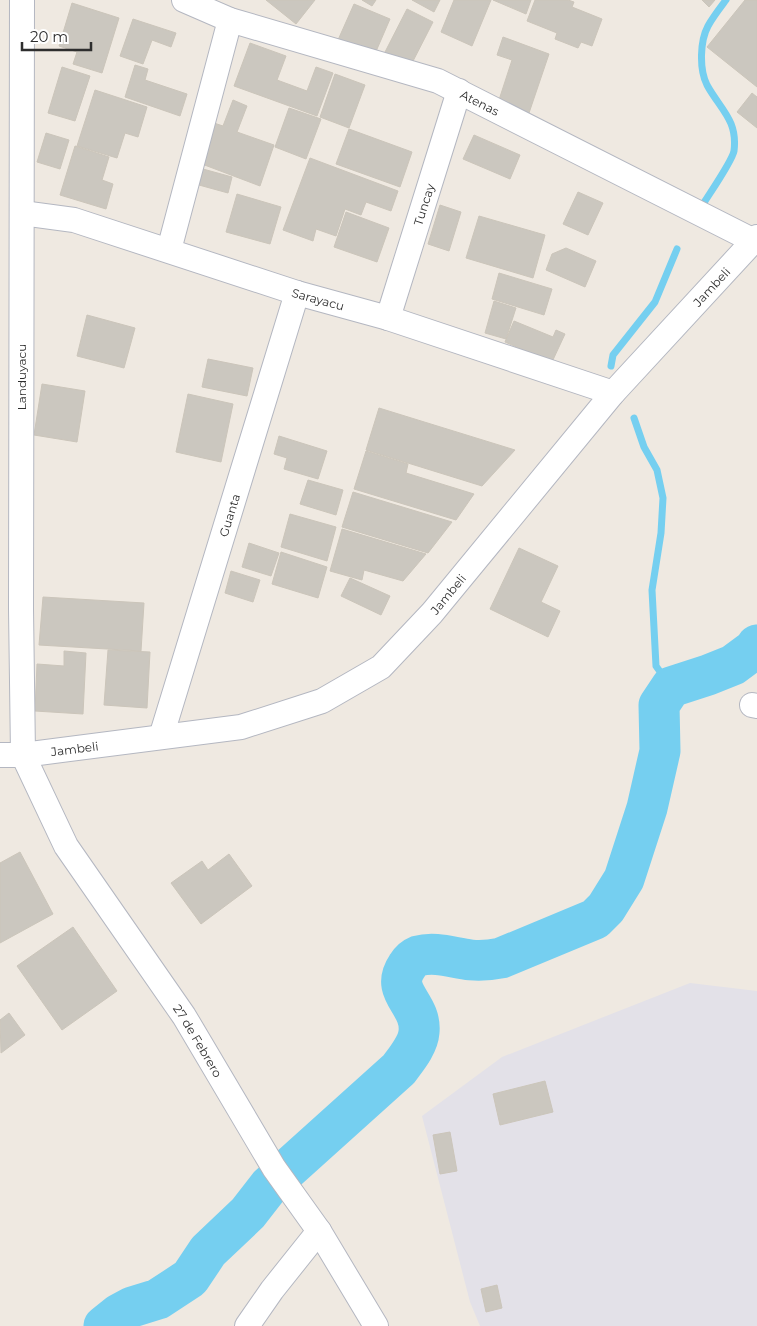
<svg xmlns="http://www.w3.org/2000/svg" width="757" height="1326" font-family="Montserrat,sans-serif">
<rect width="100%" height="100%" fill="#efe9e1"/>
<!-- industrial -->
<path fill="#e3e1e8" d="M690,983L757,991V1326H480L470,1302L422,1116L502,1057Z"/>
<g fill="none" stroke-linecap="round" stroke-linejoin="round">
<!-- stream -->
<path stroke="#75cff0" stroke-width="7" d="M705,201C712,190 732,161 734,151C738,120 720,109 707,85C699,69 700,41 708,26C713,17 720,8 726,0
M611,366L613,355L655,302L677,249
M634,418L644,447L657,470L663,498L661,533L652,590L656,666L671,687"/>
<!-- river -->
<path stroke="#75cff0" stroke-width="41" d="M104,1326L119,1314L132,1307L158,1299L190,1278L208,1251L248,1213L269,1186L399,1069C407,1058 418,1045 419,1032C422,1003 389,993 407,966C410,961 413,958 418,956C436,951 453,958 471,960C481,961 491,960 501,958L595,919L606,908L624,879L647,808L660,751L659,705L671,687L708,675L733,665L756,648L757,645"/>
</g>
<!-- building -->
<path fill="#cbc7bf" stroke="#cbc5ba" d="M266,0H315L296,24Z
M362,0H376L372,6Z
M412,0H440L434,12Z
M454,0H491L472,46L441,32Z
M493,0H531L526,14Z
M535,0H568L574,2L572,7L602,19L592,46L581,42L578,48L555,39L557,33L527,21Z
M702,0H715L709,7Z
M745,0H757V87L707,47Z
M72,3L119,18L102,73L73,64L77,52L59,46Z
M354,4L390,19L374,56L338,40Z
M407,9L433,22L410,67L384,54Z
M133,19L176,33L171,47L152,40L143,64L120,56Z
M503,37L549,54L529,113L498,103L512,60L497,55Z
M250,43L286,56L277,80L307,91L316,67L333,73L317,116L234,86Z
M135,65L148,69L145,80L187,94L180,116L125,97Z
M62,67L90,76L75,121L48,113Z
M335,74L365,85L349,128L320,117Z
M95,90L147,107L138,137L125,133L117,158L77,146Z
M752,93L757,97V128L737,112Z
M233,100L247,106L237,132L274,145L260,186L194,161L208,121L223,126Z
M289,108L321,119L306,159L275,147Z
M349,129L412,152L400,187L336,164Z
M46,133L69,140L60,169L37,162Z
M474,135L520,155L510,179L463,159Z
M75,146L109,157L102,180L113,184L106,209L60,195Z
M310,158L398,191L391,211L366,202L361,215L345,209L336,236L316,229L313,241L283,230Z
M203,169L232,177L228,193L199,185Z
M578,192L603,203L588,235L563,224Z
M237,194L281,207L270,244L226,232Z
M440,205L461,212L449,251L428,244Z
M346,212L389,228L377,262L334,247Z
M479,216L545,235L533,278L466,258Z
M566,248L596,261L585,287L546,270L552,254Z
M499,273L552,289L544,315L492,299Z
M494,301L516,308L506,339L485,333Z
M87,315L135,328L124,368L77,356Z
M514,321L553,337L556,330L565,334L552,362L505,342Z
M208,359L253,368L247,396L202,387Z
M42,384L85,391L77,442L34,435Z
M188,394L233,404L221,462L176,452Z
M379,408L515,450L482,486L366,450Z
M279,436L327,451L318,479L284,469L287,458L274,454Z
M366,451L408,464L406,473L474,494L456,520L354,489Z
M308,480L343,490L336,515L300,504Z
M353,492L452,522L428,553L342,527Z
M290,514L336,527L327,561L281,547Z
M342,529L426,554L403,581L364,570L362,580L330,571Z
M249,543L279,553L271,576L242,567Z
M519,548L558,566L541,602L560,611L548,637L490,609Z
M281,552L327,567L318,598L272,584Z
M231,571L260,580L253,602L225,593Z
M350,578L390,596L381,615L341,596Z
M43,597L144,603L141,651L39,645Z
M108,650L150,652L147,708L104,705Z
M64,651L86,653L83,714L35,711L37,664L64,666Z
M20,852L53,914L0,943V863Z
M229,854L252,886L201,924L171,883L202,861L208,870Z
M73,927L117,991L62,1030L17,966Z
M9,1013L25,1035L1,1053L0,1020Z
M545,1081L553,1112L500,1125L493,1094Z
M450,1132L457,1171L440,1174L433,1135Z
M497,1285L502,1308L486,1312L481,1289Z"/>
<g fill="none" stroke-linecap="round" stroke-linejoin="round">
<!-- minor casing -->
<g stroke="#b4b7c1" stroke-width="26">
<g id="minor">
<path id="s1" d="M22,0L21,609L23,755L66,846L184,1016L274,1168L319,1231L376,1326"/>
<path id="s2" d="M184,0L230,20L438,81L754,241"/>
<path id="s3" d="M22,213L74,220L297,293L388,318L613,393"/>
<path d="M169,250L230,20"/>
<path id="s4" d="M388,318L459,91"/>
<path d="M752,705L757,706"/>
<path id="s5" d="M161,737L297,293"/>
<path id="s6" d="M0,755H23L241,727L322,701L381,667L432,613L613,393L757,237"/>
<path d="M247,1326L272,1290L319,1231"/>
</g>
</g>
<!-- minor -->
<use href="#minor" stroke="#fff" stroke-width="24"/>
</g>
<g text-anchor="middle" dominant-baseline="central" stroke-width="4" stroke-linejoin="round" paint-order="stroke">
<!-- street labels -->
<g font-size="12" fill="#2e2e2e" stroke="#fff">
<text stroke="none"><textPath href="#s2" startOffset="314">Atenas</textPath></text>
<text stroke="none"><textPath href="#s4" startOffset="119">Tuncay</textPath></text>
<text stroke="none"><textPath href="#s6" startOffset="900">Jambeli</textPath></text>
<text stroke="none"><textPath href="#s3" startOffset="309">Sarayacu</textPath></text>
<text transform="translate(21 377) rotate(-90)">Landuyacu</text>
<text stroke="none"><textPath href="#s5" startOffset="232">Guanta</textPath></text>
<text stroke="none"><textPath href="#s6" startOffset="495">Jambeli</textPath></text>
<text stroke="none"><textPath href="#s6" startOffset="75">Jambeli</textPath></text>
<text stroke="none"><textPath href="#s1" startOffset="1091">27 de Febrero</textPath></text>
</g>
</g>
<!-- scale -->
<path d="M22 42v8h69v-8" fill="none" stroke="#2e2e2e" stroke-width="2.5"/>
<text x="30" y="42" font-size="15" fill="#2e2e2e" stroke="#ffffff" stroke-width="4" paint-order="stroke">20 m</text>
</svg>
